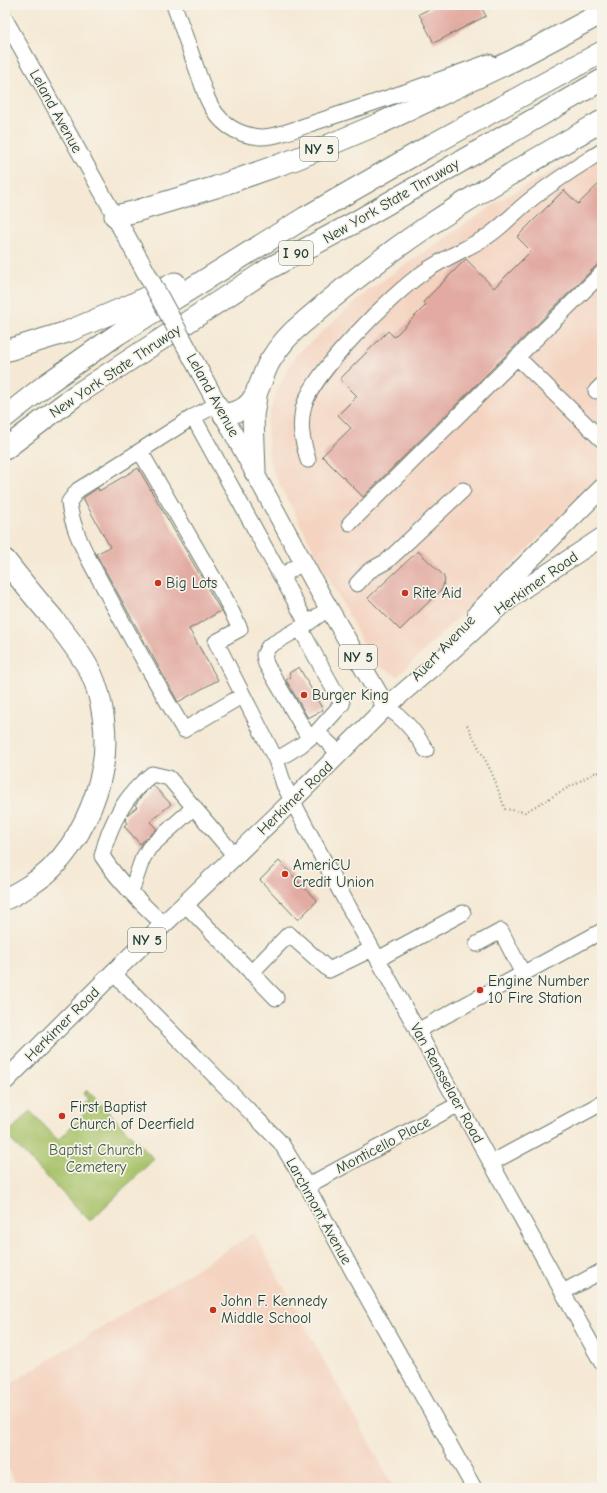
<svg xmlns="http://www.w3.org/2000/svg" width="607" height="1493" font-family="'Comic Neue',sans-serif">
<rect width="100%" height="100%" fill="#f7f3e8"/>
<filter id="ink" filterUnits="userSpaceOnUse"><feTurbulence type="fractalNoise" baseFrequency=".025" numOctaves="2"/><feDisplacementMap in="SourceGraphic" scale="8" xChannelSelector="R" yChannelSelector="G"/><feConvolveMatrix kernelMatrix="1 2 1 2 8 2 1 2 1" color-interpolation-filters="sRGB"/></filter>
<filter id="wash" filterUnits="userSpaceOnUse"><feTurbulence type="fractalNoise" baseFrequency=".012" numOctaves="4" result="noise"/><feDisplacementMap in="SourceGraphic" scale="16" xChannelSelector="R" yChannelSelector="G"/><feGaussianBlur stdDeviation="0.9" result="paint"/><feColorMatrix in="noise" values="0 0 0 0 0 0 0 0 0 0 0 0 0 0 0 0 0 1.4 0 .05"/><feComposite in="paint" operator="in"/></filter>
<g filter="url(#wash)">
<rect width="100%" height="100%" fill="#f5e9d5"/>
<!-- built -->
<path fill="#f4d3c0" d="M602,143V476L398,676L374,664L277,480L269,461L267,423L276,392L295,356L370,289L502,199Z
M254,1233L394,1488H18L5,1463V1387Z"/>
<!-- green -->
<path fill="#a8c36a" stroke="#64804f" d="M87,1090L154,1159L90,1221L6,1135L30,1111L58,1140L88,1110L83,1105L88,1099L83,1094Z"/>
<g id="blocks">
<!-- building -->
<path fill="#e2aaa1" d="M438,5H480L486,16L434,43L419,14Z
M602,181V260L363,497L322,456L351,428L338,415L357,396L340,379L388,331L394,337L426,305L423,302L466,259L494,288L531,251L517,237L564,190L578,204Z
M138,468L221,611L189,629L218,680L178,702L96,554L110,547L83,498L98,488L99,491Z
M418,551L443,575L445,580L442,589L400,630L368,598Z
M299,667L323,710L308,718L286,680L291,677L289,673Z
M153,785L171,804L150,822L157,829L140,844L124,826L127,823L125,821L127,815L137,807L135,805L141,797Z
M279,861L317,901L298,920L260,880Z"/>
</g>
</g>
<g filter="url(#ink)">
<use href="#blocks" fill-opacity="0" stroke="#6a796c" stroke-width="1"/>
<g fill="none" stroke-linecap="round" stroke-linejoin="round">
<!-- minor casing -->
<g stroke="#6a796c" stroke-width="17">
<path id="minor" d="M174,5L207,98C217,121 234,135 260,137C275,138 301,127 316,122C374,103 432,83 489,62
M5,19L115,216
M517,357L602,440
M596,391L602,385
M218,404L193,417C213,452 231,487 251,522C269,556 289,589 307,624L329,608
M193,417L140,451L225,598L240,629L216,642L276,760L284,785L340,891L602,1363
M140,451L78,490L69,502C72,534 94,568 109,597C133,642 158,686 184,730L243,695
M308,460C303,441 299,430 303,409C310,375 394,292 424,272C444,258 467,249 488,236C503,226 515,212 529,201C552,182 577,167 602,151
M350,523L602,273
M282,576L303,562
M357,584L369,571L387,561L463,490
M307,624L269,646L264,655L266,664L309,738
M386,707C404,718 415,732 426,750
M317,732L340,754
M276,760L301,745L317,732L342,704L300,628
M131,892L142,860L149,848L194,807
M185,904L276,998
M163,924C141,903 119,882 102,856C110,823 125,795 152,774L169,778L235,856
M477,944L501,931L523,974
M378,959L463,913
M113,973L281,1143L307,1186L353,1272L474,1488
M251,973L289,934L329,970L372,949
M417,1031L602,931
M491,1163L602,1103
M307,1186L459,1104
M563,1292L602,1271"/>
</g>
<!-- major casing -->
<g stroke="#6a796c" stroke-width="20">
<path id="major" d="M115,216L141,263
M200,372L320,593L386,707
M477,613L602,488
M5,1081L113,973L292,801L386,707L449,653L496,610L525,588L602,537"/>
</g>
<!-- highway casing -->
<g stroke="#6a796c" stroke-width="23">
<path id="highway" d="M115,216L133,212L216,187L296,159L381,123L514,60L602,13
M5,351L67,332L133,304L175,283
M224,415C230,413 238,412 244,408C259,398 261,376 270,361C279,346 290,333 304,322C343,288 385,255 428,226C485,188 543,155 602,121
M5,417L48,383L118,334L306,217L426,148L602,52
M5,449L76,395L270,268L352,224L602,80
M255,472L253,416L257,390
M5,560C20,579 35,598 51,616C66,635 80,652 91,673C103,699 108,737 103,765C97,801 79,841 53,867C43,878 19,893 5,899"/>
</g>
<!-- path -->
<path stroke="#6a796c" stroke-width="2" stroke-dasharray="1 3" stroke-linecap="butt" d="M467,725L492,773L505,809L525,812L594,773L602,772"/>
<!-- minor -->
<use href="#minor" stroke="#fff" stroke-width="15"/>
<!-- major -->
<use href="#major" stroke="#fff" stroke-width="18"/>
<!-- highway -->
<use href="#highway" stroke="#fff" stroke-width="21"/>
<!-- major-bridge casing -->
<g stroke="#6a796c" stroke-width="20" stroke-linecap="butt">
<path id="major-bridge" d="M141,263L200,372"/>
</g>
<!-- major-bridge -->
<use href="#major-bridge" stroke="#fff" stroke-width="18"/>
</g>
</g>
<!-- markers -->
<g fill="#c8321e" stroke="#f7f3e8" stroke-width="1.5">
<circle cx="158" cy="583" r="4"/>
<circle cx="405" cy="593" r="4"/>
<circle cx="304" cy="695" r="4"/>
<circle cx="285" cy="874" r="4"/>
<circle cx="480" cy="990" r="4"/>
<circle cx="62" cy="1116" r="4"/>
<circle cx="213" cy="1310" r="4"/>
</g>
<g text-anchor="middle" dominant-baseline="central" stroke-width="3.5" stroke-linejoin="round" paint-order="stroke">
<!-- shield labels -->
<g fill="#f7f3e8" stroke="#60746a" stroke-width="1">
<rect x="300" y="137" width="38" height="24" rx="3"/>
<rect x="279" y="241" width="34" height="24" rx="3"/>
<rect x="339" y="645" width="38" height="24" rx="3"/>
<rect x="128" y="928" width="38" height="24" rx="3"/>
</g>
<g font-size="14" font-weight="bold" fill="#1f3d34">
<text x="319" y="149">NY 5</text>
<text x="296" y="253">I 90</text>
<text x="358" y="657">NY 5</text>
<text x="147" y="940">NY 5</text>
</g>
<!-- street labels -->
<g font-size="15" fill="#1f3d34" stroke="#f7f3e8">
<text transform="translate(56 111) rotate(61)">Leland Avenue</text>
<text transform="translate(391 201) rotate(-30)">New York State Thruway</text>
<text transform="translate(115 371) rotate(-34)">New York State Thruway</text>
<text transform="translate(213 395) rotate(61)">Leland Avenue</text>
<text transform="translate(536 583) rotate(-35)">Herkimer Road</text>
<text transform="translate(443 648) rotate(-46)">Auert Avenue</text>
<text transform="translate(295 798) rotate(-44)">Herkimer Road</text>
<text transform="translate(62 1024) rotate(-45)">Herkimer Road</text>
<text transform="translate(447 1083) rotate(61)">Van Rensselaer Road</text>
<text transform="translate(383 1145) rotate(-28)">Monticello Place</text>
<text transform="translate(319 1211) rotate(61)">Larchmont Avenue</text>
</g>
<!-- poi labels -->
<g font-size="15" fill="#1f3d34" stroke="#f7f3e8" text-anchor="start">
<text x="166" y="583">Big Lots</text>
<text x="413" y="593">Rite Aid</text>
<text x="312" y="695">Burger King</text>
<text x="293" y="865">AmeriCU<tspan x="293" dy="17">Credit Union</tspan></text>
<text x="488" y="981">Engine Number<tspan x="488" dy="17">10 Fire Station</tspan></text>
<text x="70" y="1107">First Baptist<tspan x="70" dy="17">Church of Deerfield</tspan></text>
<text x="221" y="1301">John F. Kennedy<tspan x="221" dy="17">Middle School</tspan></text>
</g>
<!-- park labels -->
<g font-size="15" fill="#415e42" stroke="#f7f3e8">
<text x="96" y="1150">Baptist Church<tspan x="96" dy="17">Cemetery</tspan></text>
</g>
</g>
<!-- margin -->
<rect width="607" height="1493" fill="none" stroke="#f7f3e8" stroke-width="20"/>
</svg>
